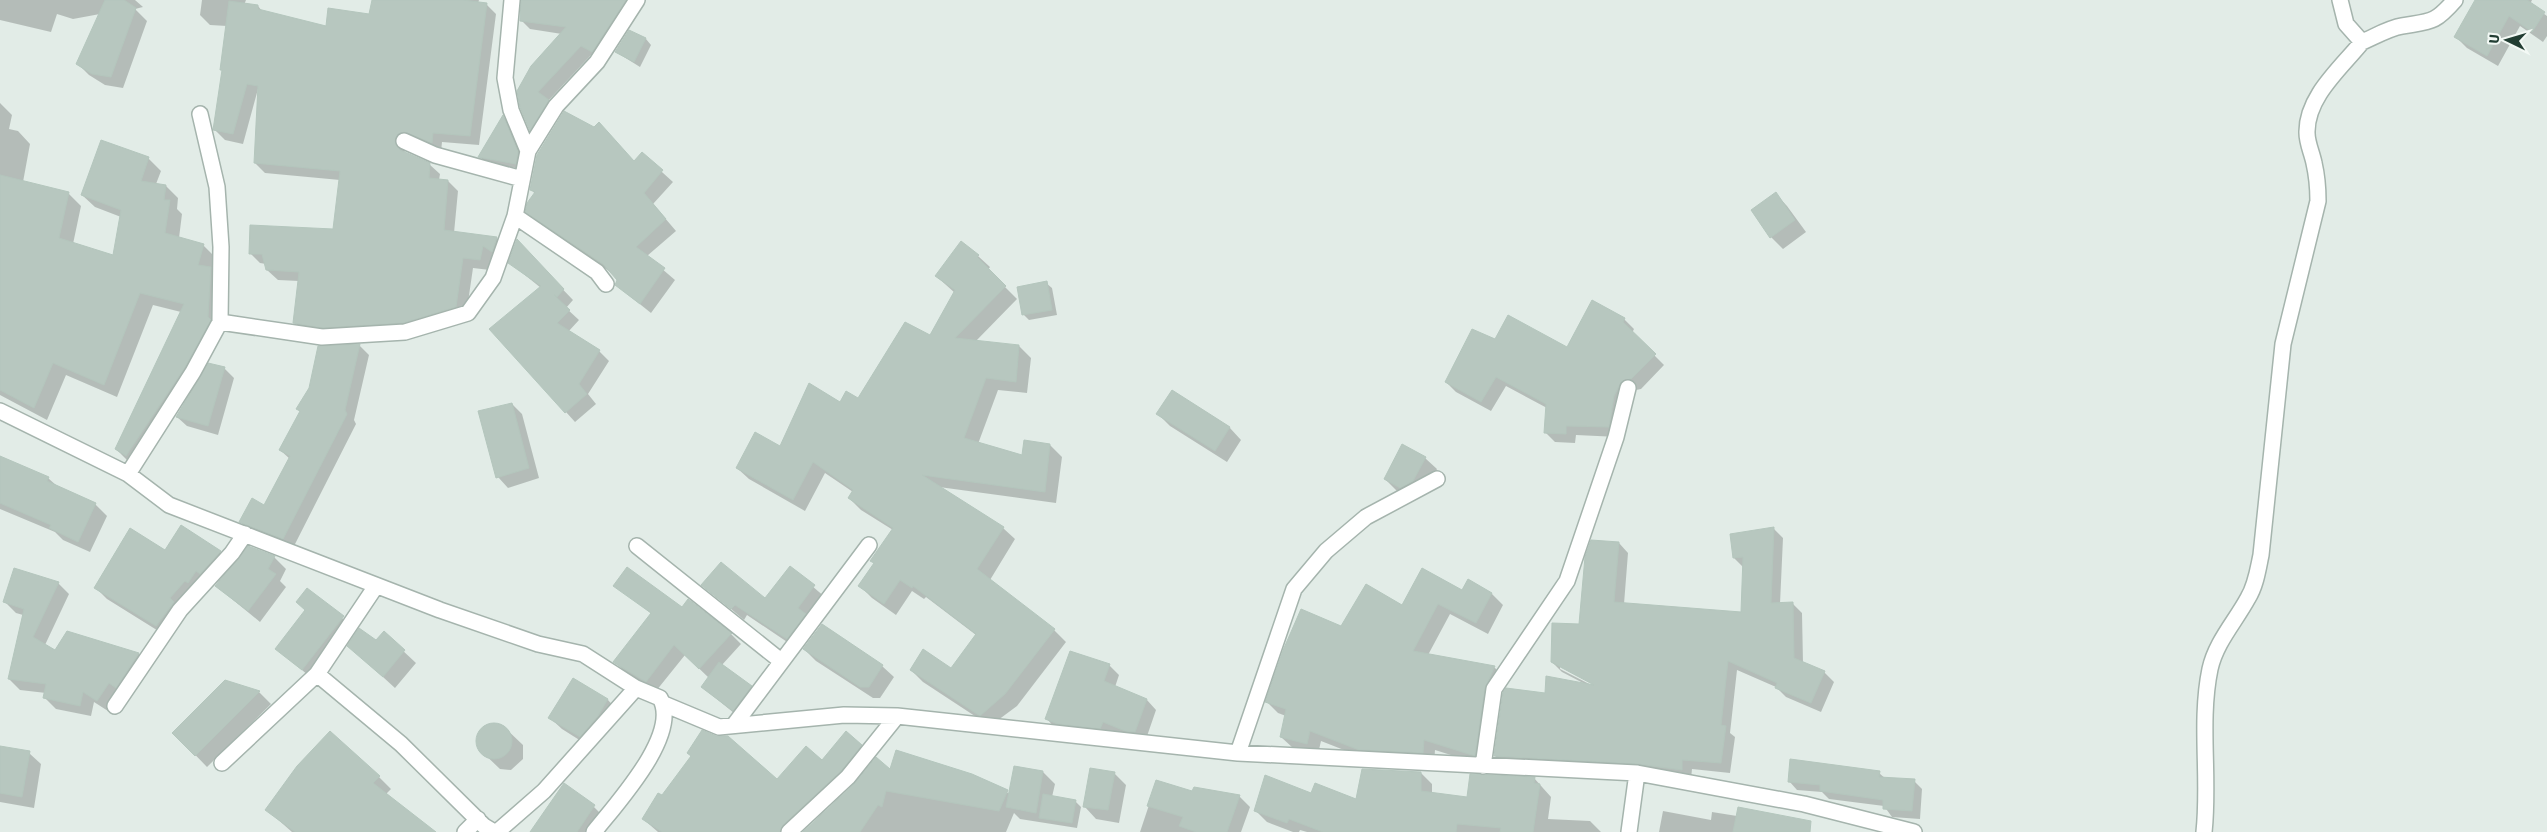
<svg xmlns="http://www.w3.org/2000/svg" width="2547" height="832" font-family="Signika,sans-serif">
<rect width="100%" height="100%" fill="#e2ece7"/>
<!-- shadow -->
<path fill="#0003" fill-rule="evenodd" d="M0,0H135L143,7L135,9L147,21L123,88L105,85L89,75L78,64L100,14L73,19L57,14L51,32L0,20Z
M202,0H246L244,5L258,6L262,11L327,27H416L377,0H479L478,3L486,4L496,14L479,145L442,142L441,152L408,143L404,153L429,164L440,174L439,180L448,181L458,191L454,233L497,238L507,248L502,261L493,254L490,270L473,268L466,316L414,332L305,333L295,323L299,281L278,280L267,270L266,264L260,263L250,253L334,230L340,180L265,173L255,163L258,89L243,144L225,140L215,130L224,72L221,70L227,26L210,25L200,15Z
M522,0H637L602,61L591,55L548,101L557,110L539,139L531,130L521,107L562,34L530,29L521,20Z
M2491,0H2532L2530,4L2547,16V36L2543,42L2520,26L2498,66L2467,48L2456,37Z
M629,32L646,39L651,45L640,67L616,52Z
M0,103L12,115L9,129L18,131L30,144L23,182L69,194L81,206L73,244L114,257L121,217L95,207L82,195L148,158L161,171L156,184L166,186L178,198L177,209L182,214L179,238L203,245L216,258L212,270L223,281L220,330L223,333L198,378L224,368L234,378L218,435L187,426L177,417L196,386L194,385L139,467L129,462L116,449L181,312L153,305L117,397L66,375L47,420L0,395Z
M503,117L508,122L523,159L521,169L485,162L480,157Z
M642,154L673,182L653,204L676,231L647,256L675,280L651,313L616,285L618,280L612,273L538,222L527,211L535,194L531,189L635,162Z
M1776,194L1787,206L1806,232L1783,249L1771,237Z
M526,251L573,300L566,308L579,320L568,332L599,351L609,361L588,394L596,404L575,422L566,412L541,288L510,263Z
M978,256L990,267L988,270L1017,299L975,342L1019,346L1031,358L1027,393L998,390L978,444L1023,457L1050,445L1062,457L1056,503L939,487L1003,528L1015,539L990,580L1054,630L1066,642L1017,706L990,726L923,682L911,670H952L976,635L926,597L924,599L912,591L896,615L872,598L860,586L875,564L872,561L893,530L861,510L849,498L853,492L825,473L805,511L749,479L737,468L781,447L840,403L859,400L930,336L955,293L936,276Z
M1046,283L1052,288L1057,315L1029,320L1023,314Z
M1592,302L1624,319L1634,329L1632,333L1664,365L1641,389L1631,391L1618,437L1576,435L1575,443L1555,442L1545,432L1547,408L1506,386L1491,411L1456,392L1446,382L1495,340L1567,348Z
M359,345L369,355L354,420L356,424L293,548L250,531L241,522L265,506L290,459L280,450L301,412L298,409Z
M1172,391L1230,428L1241,440L1227,462L1170,426L1158,414Z
M512,404L522,414L539,478L508,488L498,477Z
M0,457L48,478L57,486L95,504L107,516L90,552L63,540L55,532L0,509Z
M1425,458L1437,469L1425,493L1413,499L1397,491L1385,479Z
M181,526L220,552L232,564L209,582L168,637L107,599L95,587L166,551Z
M1774,529L1783,538L1780,604L1792,603L1802,613L1803,663L1824,672L1834,682L1821,712L1786,697L1776,687L1737,670L1730,733L1735,737L1730,773L1692,769L1691,779L1505,766L1495,756L1546,695L1585,684L1562,672L1552,662L1580,625L1619,543L1628,553L1624,604L1742,613L1744,568L1734,558ZM1560,666L1600,687L1599,689L1560,669Z
M274,557L286,569L280,581L286,587L260,622L216,586Z
M790,567L826,598L799,650L747,615L744,620L703,585L765,599Z
M1468,581L1492,594L1503,605L1488,634L1450,614L1428,655L1495,668L1506,679L1496,699L1486,766L1435,750L1434,764L1372,761L1321,741L1318,754L1293,748L1281,737L1286,716L1278,713L1267,702L1341,627L1402,606L1462,592Z
M58,583L69,594L45,645L56,651L68,632L139,654L150,665L120,693L108,711L94,702L91,716L56,709L45,698L46,693L20,690L9,679L23,615L16,613L5,602Z
M615,585L682,609L731,634L741,644L721,666L751,687L762,699L745,722L702,687L709,678L685,655L656,691L625,672L615,662L652,614Z
M307,589L355,629L315,681L277,649L306,610Z
M384,633L416,663L395,688L349,646L376,642Z
M804,649L882,666L894,677L880,698H873L816,661Z
M1109,665L1119,675L1115,687L1147,700L1156,710L1145,742L1136,741L1112,731L1110,738L1056,729L1047,719Z
M573,679L608,700L619,712L592,748L562,729L550,718Z
M225,681L259,692L271,704L207,767L174,733Z
M492,724L503,726L523,745V759L511,770L500,769L479,749V733Z
M861,746L872,757L798,832H658L643,819L662,797L778,780Z
M0,748L29,753L41,764L34,808L0,802Z
M1015,767L1043,772L1055,784L1052,797L1075,801L1081,807L1077,828L1020,819L1014,813L1006,832H805L891,771L972,775L1010,794Z
M1114,773L1126,785L1119,823L1096,819L1085,807Z
M1421,773L1432,784V794L1468,798L1534,778L1551,797L1548,819L1590,821L1601,832H1307L1300,830L1299,832H1293L1267,822L1255,810L1312,794L1357,801Z
M1879,773L1886,779L1914,781L1922,789L1920,819L1892,817L1884,806L1829,799L1822,792L1797,790L1789,781Z
M379,777L391,789L386,794L434,832H292L267,810Z
M1157,781L1193,793L1239,796L1250,807L1241,832H1140Z
M589,802L601,814L593,832H536Z
M1663,811L1711,820L1712,812L1737,816L1783,832H1659Z"/>
<!-- building -->
<path fill="#b7c7bf" stroke="#b4c6bd" d="M105,0H124L136,8L111,77L92,74L76,64Z
M372,0H463L487,3L470,136L433,133L432,143L404,132L398,134L395,141L400,150L430,163L429,178L448,180L444,230L497,237L492,252L483,246L480,260L463,258L456,307L403,323L322,328L293,323L299,272L266,270L262,254H249L250,225L333,229L340,171L254,163L258,86L247,84L233,134L213,130L222,70H220L229,1L258,5V9L326,26L328,8L369,14Z
M521,0H626L592,52L581,46L538,92L549,100L530,131L520,107L517,91L531,66L566,27L520,21Z
M2475,0H2527L2545,12L2532,32L2509,16L2487,56L2454,37Z
M629,30L646,38L634,62L615,52Z
M564,111L594,127L599,122L634,161L642,152L663,170L644,193L666,219L636,247L665,268L640,304L615,285L617,280L603,264L525,212L527,203L535,192L530,190L537,155Z
M503,115L518,152L516,164L478,157Z
M101,140L149,157L141,181L166,185L164,200H170L165,233L204,244L198,265L211,267L208,317L211,320L185,367L126,456L115,449L184,304L140,293L104,385L53,363L34,408L0,390V175L69,192L59,238L113,255L121,210L81,195Z
M1776,192L1795,220L1770,238L1751,210Z
M517,239L564,289L557,297L554,295L570,310L557,323L600,350L579,384L587,394L565,413L489,329L541,286L508,263Z
M961,241L979,255L977,257L1006,286L955,338L1019,345L1016,382L986,378L964,438L1022,455L1024,440L1050,444L1045,492L922,475L1004,527L977,569L1055,629L1005,694L980,716L910,670L923,649L951,668L976,634L913,586L912,588L900,580L884,604L858,586L874,563L870,561L893,528L848,498L853,490L813,462L793,500L736,468L755,432L780,446L809,383L840,402L846,391L858,398L905,322L930,335L955,290L935,276Z
M1047,281L1052,310L1022,315L1017,287Z
M1592,300L1625,318L1623,322L1656,354L1631,379L1621,382L1614,396L1609,427L1566,426V434L1544,433L1546,404L1496,377L1481,402L1445,382L1472,329L1495,339L1508,315L1567,347Z
M360,344L345,410L347,414L283,539L239,522L252,498L264,505L290,456L279,450L300,411L296,409L309,388L318,346Z
M208,363L225,367L208,426L176,417Z
M1172,390L1230,427L1215,451L1156,414Z
M512,403L529,468L496,478L478,411Z
M1402,444L1426,457L1413,481L1400,488L1384,479Z
M0,456L49,477L47,481L96,503L78,542L49,528L51,525L0,503Z
M181,525L221,551L200,574L196,571L188,583L185,581L170,598L174,602L156,626L94,588L130,528L165,550Z
M1774,527L1771,603L1793,602L1794,658L1825,671L1811,703L1775,688L1777,683L1728,661L1721,725L1726,726L1721,763L1682,760V770L1637,764L1494,756L1503,692L1506,688L1545,693L1546,676L1594,685L1551,662L1552,623L1579,624L1585,557L1591,540L1619,542L1614,602L1741,612L1743,557L1733,558L1730,534Z
M248,546L275,556L268,569L276,574L248,611L215,586Z
M721,562L765,598L790,566L815,585L798,608L806,614L787,639L735,605L731,609L701,585Z
M627,567L682,607L688,599L732,633L699,669L674,645L646,682L613,662L651,613L613,586Z
M14,568L59,582L33,637L55,650L67,631L139,653L116,688L109,683L97,701L83,692L80,706L43,698L46,684L8,679L24,609L3,602Z
M1422,568L1462,590L1468,579L1492,593L1476,623L1438,604L1413,651L1495,666L1485,688L1475,756L1424,740L1423,753L1359,750L1310,731L1307,744L1280,737L1286,709L1265,702L1284,648L1301,609L1341,626L1366,584L1402,605Z
M307,588L344,616L302,670L275,649L305,610L296,602Z
M822,624L883,665L869,687H860L803,649Z
M359,628L376,640L384,631L405,650L383,677L347,646Z
M1070,651L1110,664L1104,681L1147,699L1135,732L1125,731L1103,722L1100,729L1058,724L1045,719Z
M719,662L752,686L733,711L701,687Z
M573,678L608,699L598,716L580,737L548,718Z
M225,680L260,691L195,756L172,733Z
M476 741a18 18 0 1 1 36 0a18 18 0 1 1-36 0Z
M702,730L716,736H728L777,779L806,746L822,760L846,731L862,745L841,771L783,825L780,832H662L642,819L658,793L662,795L691,756L687,753Z
M330,731L380,776L373,783L436,832H295L265,810L297,766Z
M0,746L30,751L22,797L0,793Z
M896,750L972,774L1008,790L999,811L886,791L882,807L878,805L860,832H803L854,784L876,757L890,769Z
M1790,759L1880,771L1879,777L1915,779L1912,811L1883,809V800L1820,791V785L1788,782Z
M1014,766L1043,771L1036,813L1006,807Z
M1090,768L1115,772L1108,810L1083,807Z
M1362,769L1421,772V791L1467,797L1470,774L1535,777L1534,783L1540,784L1533,832H1500L1501,828L1457,824L1456,832H1323L1289,819L1287,823L1254,811L1265,775L1311,793L1315,783L1356,799Z
M1156,780L1192,791L1194,787L1240,795L1227,832H1196L1179,826L1183,817L1147,806Z
M564,783L595,805L577,832H530Z
M1043,794L1076,800L1072,823L1039,818Z
M1738,807L1811,821L1810,832H1733Z"/>
<g fill="none" stroke-linecap="round" stroke-linejoin="round">
<!-- minor casing -->
<g stroke="#a5b4ad" stroke-width="18">
<path id="minor" d="M512,0L505,78L511,110L528,151
M2362,42C2374,37 2389,28 2402,26C2431,21 2434,24 2455,0
M200,114L217,187L221,247L220,322
M404,141L435,155L522,179
M515,216L597,272L606,284
M0,411L128,474L169,505L440,610L538,644L583,654L636,688L660,698C681,734 617,803 594,832
M128,474L193,372L220,322L322,337L405,332L468,313L493,278L515,216L528,151L556,106L597,62L637,0
M637,546L781,661
M317,674L401,744L484,826L494,832
M664,704L719,727L844,715L897,716L1238,753L1637,773L1804,804L1914,832
M115,706L180,610L232,553L245,534
M734,725L869,545
M1238,753L1294,589L1326,551L1366,517L1437,479
M222,763L317,674L376,586
M1483,766L1494,689L1567,581L1616,437L1628,388
M465,832L478,819
M497,832L544,791L636,688
M789,832L848,777L897,716
M1629,832L1637,773
M2204,832C2210,778 2199,722 2210,669C2216,642 2235,622 2248,598C2256,585 2258,569 2261,555L2283,344L2318,201C2318,188 2317,176 2314,163C2312,153 2307,143 2307,133C2306,97 2341,68 2362,42L2346,24L2340,0"/>
</g>
<!-- minor -->
<use href="#minor" stroke="#fff" stroke-width="15"/>
</g>
<!-- north arrow -->
<g transform="translate(2507 40) rotate(275)" stroke="#f3f9f5" stroke-width="4" paint-order="stroke">
<path d="M0-4L9 19L0 12L-9 19Z" fill="#223e33"/>
<text y="-8" font-size="14" font-weight="bold" text-anchor="middle" fill="#223e33">U</text>
</g>
</svg>
